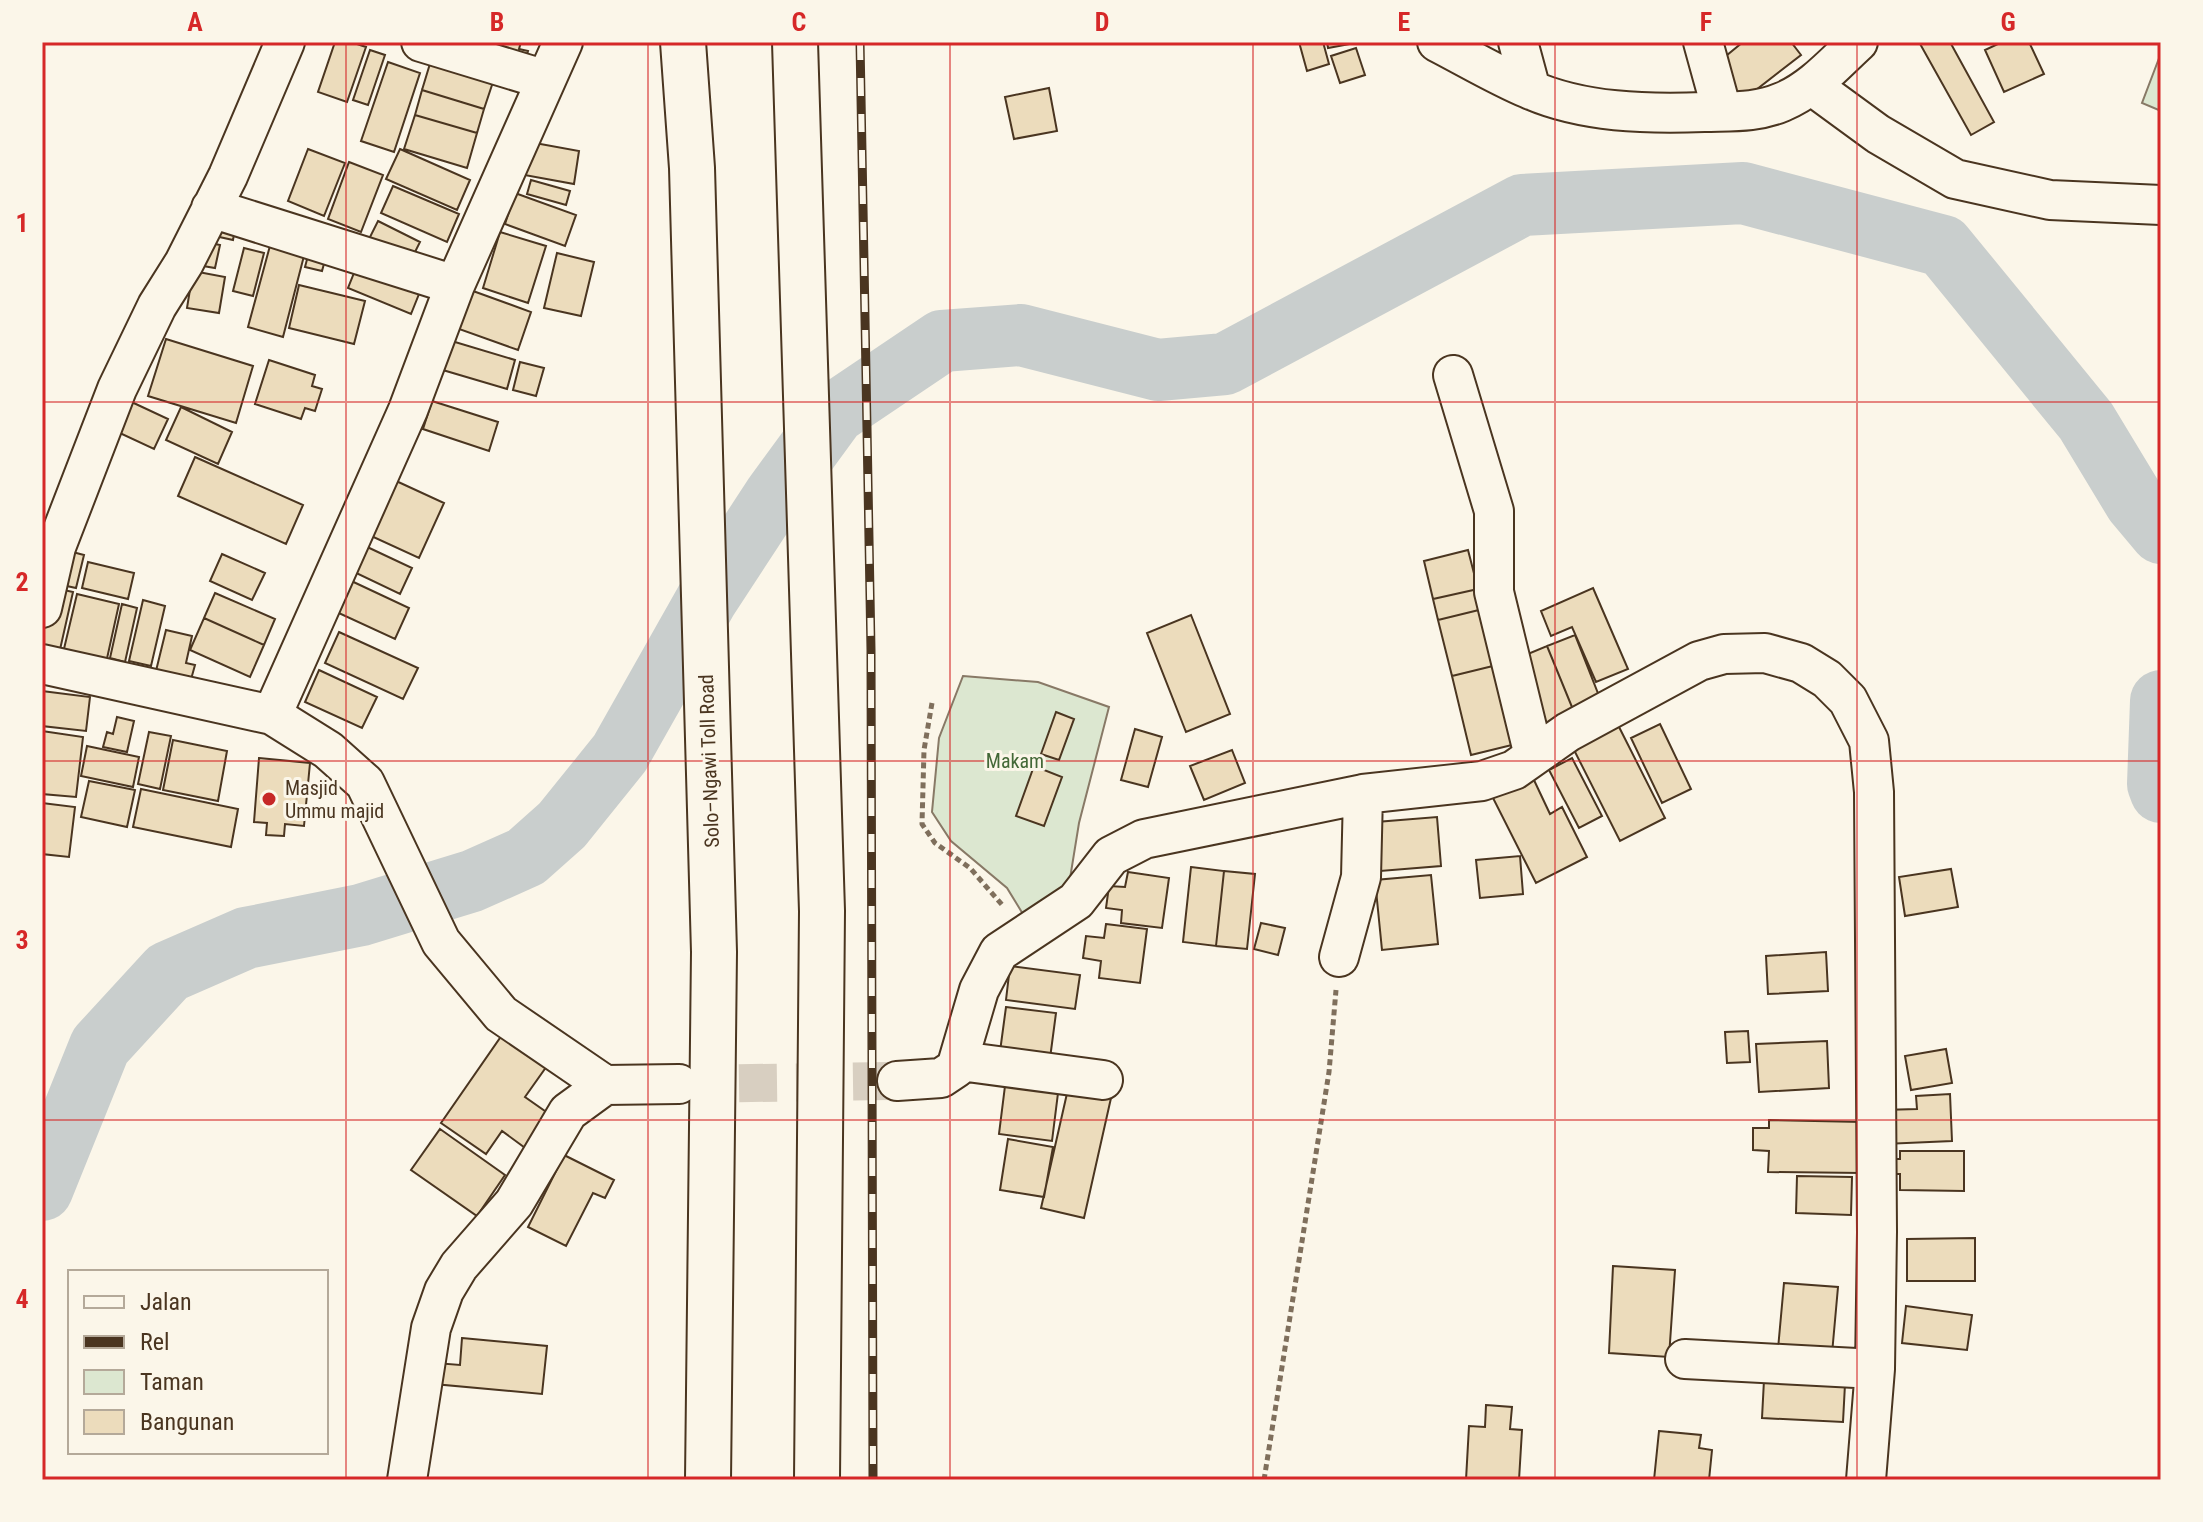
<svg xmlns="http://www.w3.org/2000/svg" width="2203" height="1522" font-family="'Roboto Condensed',sans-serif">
<rect width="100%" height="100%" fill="#fbf6e9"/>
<!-- green -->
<path fill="#dce7d0" stroke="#887966" stroke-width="2" d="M2161,53V111L2142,103Z
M963,676L1038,682L1109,707L1079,823L1068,891L1026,919L1007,888L951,841L932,812L939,738Z"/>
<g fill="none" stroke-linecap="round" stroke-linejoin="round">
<!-- river -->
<path stroke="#c9cecd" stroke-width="62" d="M2161,701L2158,784L2161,792
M42,1190L100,1046L168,972L246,938L361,915L472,881L526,857L562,825L620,753L707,599L775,495L835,413L942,341L1021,335L1158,370L1225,364L1522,205L1743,193L1943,246L2086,421L2135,502L2161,533"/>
</g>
<!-- building -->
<path fill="#ecdcbc" stroke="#4a3520" stroke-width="2" d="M335,42H351L366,47L347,102L318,92Z
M472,42H521L519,49L528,51L523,68Z
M1299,42H1323L1329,64L1307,71Z
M1327,42H1350V44L1328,48Z
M1743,42H1791L1801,55L1743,100L1715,65Z
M1919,42H1950L1994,122L1971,135Z
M2002,42H2029L2044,74L2004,92L1985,50Z
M1356,48L1365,75L1340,83L1331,56Z
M370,50L385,55L368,105L353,100Z
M432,57L495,76L484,109L422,90Z
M388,62L420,73L394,152L361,141Z
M1049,88L1057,131L1014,139L1005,97Z
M422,90L484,109L477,133L415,115Z
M415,115L477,133L467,168L404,149Z
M524,141L579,151L574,184L519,174Z
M308,149L345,163L324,216L288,201Z
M400,149L470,180L457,210L386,179Z
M349,162L383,175L361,232L328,219Z
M531,180L570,191L566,205L527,194Z
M393,186L459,214L447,242L381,213Z
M515,193L576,215L565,246L505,224Z
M378,221L420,242L407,268L365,247Z
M236,224L233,240L206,234Z
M500,232L546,246L528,303L483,288Z
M201,241L220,245L215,268L197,265Z
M271,242L305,252L283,337L248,327Z
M244,248L264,253L253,296L233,291Z
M310,248L327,253L322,271L305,267Z
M557,253L594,262L581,316L544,308Z
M360,258L423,284L411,314L348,288Z
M193,271L225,277L219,313L187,308Z
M299,285L365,301L354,344L289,328Z
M473,291L531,312L518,350L459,329Z
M166,339L253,366L236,423L148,396Z
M445,339L515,360L507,389L436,368Z
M269,360L315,375L312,386L322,389L315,411L305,408L301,419L255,404Z
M520,362L544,368L536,396L513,390Z
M123,398L168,419L154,449L109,428Z
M432,401L498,422L489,451L423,429Z
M181,407L232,432L218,464L166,440Z
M195,457L303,505L286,544L178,496Z
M394,480L444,503L419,558L369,535Z
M363,545L412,568L400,594L352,571Z
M61,549L84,555L76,588L53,583Z
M1468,550L1478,589L1433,599L1424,561Z
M222,554L265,573L252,600L210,581Z
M88,562L134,573L128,599L82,588Z
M345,578L409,608L395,639L330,609Z
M50,587L73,592L59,654L42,650V622Z
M1593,588L1628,669L1596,682L1572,627L1551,636L1541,611Z
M1478,589L1483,609L1438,620L1433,599Z
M215,593L275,619L264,645L204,618Z
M77,594L119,604L106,663L63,653Z
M143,600L165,606L151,666L129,661Z
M122,604L137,608L125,662L110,658Z
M1483,609L1497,665L1452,676L1438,620Z
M1191,615L1230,714L1186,732L1147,633Z
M204,618L264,645L250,677L190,650Z
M166,630L192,636L186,663L195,665L190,683L155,675Z
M339,632L418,668L403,699L325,663Z
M1575,635L1601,701L1574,712L1547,646Z
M1547,646L1574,712L1538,726L1511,661Z
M1497,665L1516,744L1471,755L1452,676Z
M319,670L377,697L362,728L305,702Z
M42,691L90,697L86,731L42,726Z
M1056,712L1074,719L1059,760L1041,754Z
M117,717L134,721L127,752L103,747L107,732L113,734Z
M1615,719L1665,818L1620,841L1570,742Z
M1660,724L1691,789L1662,803L1631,738Z
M1135,729L1162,737L1148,787L1121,780Z
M42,731L83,737L76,797L42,794Z
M149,732L171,736L160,789L138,784Z
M173,740L227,751L218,801L163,790Z
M87,746L139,757L133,787L81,776Z
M1232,750L1245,783L1204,800L1190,766Z
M259,758L310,763L304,826L285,824L284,836L266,835L267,823L254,822Z
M1572,758L1602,816L1579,828L1549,770Z
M1034,766L1062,777L1044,826L1016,816Z
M1533,778L1550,814L1562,807L1587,857L1536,883L1493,798Z
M89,781L135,790L127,827L81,817Z
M141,789L238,809L231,847L133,827Z
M42,803L75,807L69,857L42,854Z
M1437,817L1441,866L1368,872L1364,823Z
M1520,856L1523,894L1480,898L1476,860Z
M1191,867L1224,871L1216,946L1183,942Z
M1951,869L1958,907L1905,916L1899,877Z
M1224,871L1255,874L1247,949L1216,946Z
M1128,872L1169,878L1162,928L1121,923L1122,910L1106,908L1109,886L1125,887Z
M1431,875L1438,944L1382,950L1375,880Z
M1261,923L1285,928L1278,955L1254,949Z
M1106,924L1147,929L1140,983L1099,978L1101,961L1083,958L1086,936L1104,938Z
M1826,952L1828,991L1768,994L1766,956Z
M1010,966L1080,975L1075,1009L1006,1000Z
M1006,1007L1056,1013L1049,1066L999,1059Z
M509,1025L554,1056L525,1097L552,1116L528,1150L502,1131L486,1154L441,1123Z
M1748,1031L1750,1062L1727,1063L1725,1032Z
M1827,1041L1829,1088L1759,1092L1756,1044Z
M1946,1049L1952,1083L1911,1090L1905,1056Z
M1007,1070L1060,1077L1052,1141L999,1134Z
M1068,1089L1111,1098L1084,1218L1041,1208Z
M1950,1094L1952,1141L1884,1144L1882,1110L1917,1109L1916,1096Z
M1769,1120L1863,1122L1862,1173L1768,1172L1769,1151L1753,1150V1128H1769Z
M440,1129L505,1175L477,1216L411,1170Z
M1008,1139L1053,1147L1044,1197L1000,1190Z
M1900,1151H1964V1191L1900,1190V1174H1887V1159H1900Z
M564,1155L614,1180L605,1198L593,1193L566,1246L528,1227Z
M1797,1176L1852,1177L1851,1215L1796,1213Z
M1975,1238V1281H1907V1239Z
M1613,1266L1675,1270L1669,1357L1609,1353Z
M1784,1283L1838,1287L1831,1365L1777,1360Z
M1906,1306L1972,1315L1967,1350L1902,1343Z
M462,1338L547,1346L542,1394L434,1384L436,1363L460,1365Z
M1764,1380L1845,1384L1843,1422L1762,1418Z
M1486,1405L1512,1407L1510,1429L1522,1430L1519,1480H1466L1469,1426L1485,1427Z
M1659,1431L1701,1435L1699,1448L1712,1450L1709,1480H1654Z"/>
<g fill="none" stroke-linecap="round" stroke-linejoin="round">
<!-- minor-tunnel -->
<path stroke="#d8cfc1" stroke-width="38" stroke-dasharray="38 19" stroke-linecap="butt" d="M682,1084L897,1081"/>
<!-- minor casing -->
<g stroke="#4a3520" stroke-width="42">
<path id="minor" d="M421,42L546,80
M1437,42C1468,58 1498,76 1529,89C1583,113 1647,114 1704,112C1730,111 1757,113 1782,102C1812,90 1835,63 1858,42
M1518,42L1531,90
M1703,42L1722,111
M1811,85L1878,134L1955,179L2050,200L2161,205
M211,208L455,285
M1453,375L1494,511V592L1534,756
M42,608L56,547L117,389L157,306L184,263L228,176L285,42
M42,664L272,715L328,750L365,783L441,942L501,1014L605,1085
M272,715L408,410L455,285L563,42
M1339,957L1361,877L1363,794
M960,1061L1103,1080
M897,1081L941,1078L956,1068L979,990L999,952L1076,901L1111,856L1144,839L1363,794L1482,781L1514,770L1568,732L1699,661L1724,654L1765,653L1801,663L1827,679L1848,700L1869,741L1874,792L1877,1232L1875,1369L1866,1480
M1685,1359L1875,1369
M407,1480L431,1328L444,1291L459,1266L514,1203L568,1112L605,1085L679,1084"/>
</g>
<!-- highway casing -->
<g stroke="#4a3520" stroke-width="48">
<path id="highway" d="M683,42L692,168L714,952L708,1480
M795,42L822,911L817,1480"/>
</g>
<!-- path -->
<path stroke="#7f6f5c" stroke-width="5" stroke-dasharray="6 4" stroke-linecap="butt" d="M932,703L924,750L922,824L935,843L970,868L1004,907
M1264,1480L1329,1072L1336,990"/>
<!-- minor -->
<use href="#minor" stroke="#fbf6e9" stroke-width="38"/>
<!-- highway -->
<use href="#highway" stroke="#fbf6e9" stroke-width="44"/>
<!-- rail casing -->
<g stroke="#4a3520" stroke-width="9">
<path id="rail" d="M860,42L871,650L873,1480"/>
</g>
<!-- rail -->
<use href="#rail" stroke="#fbf6e9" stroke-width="6" stroke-dasharray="18" stroke-linecap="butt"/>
</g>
<!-- grid -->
<path fill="none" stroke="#d62828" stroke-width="2" stroke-opacity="0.55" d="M346,42V1480M648,42V1480M950,42V1480M1253,42V1480M1555,42V1480M1857,42V1480M42,402H2161M42,761H2161M42,1120H2161"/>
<!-- markers -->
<circle fill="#c62828" stroke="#fbf6e9" stroke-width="3" cx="269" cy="799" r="8"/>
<g text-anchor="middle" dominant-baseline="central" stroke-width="6" stroke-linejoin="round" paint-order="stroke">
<!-- street labels -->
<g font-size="20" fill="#4a3520" stroke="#fbf6e9">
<text transform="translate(709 761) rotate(-92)">Solo–Ngawi Toll Road</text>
</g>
<!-- park labels -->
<g font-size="20" fill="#436837" stroke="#fbf6e9">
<text x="1015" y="761">Makam</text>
</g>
<!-- poi labels -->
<g font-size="20" fill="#4a3520" stroke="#fbf6e9" text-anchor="start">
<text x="285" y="788">Masjid<tspan x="285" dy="23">Ummu majid</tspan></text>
</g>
</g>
<!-- border -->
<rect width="2203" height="1522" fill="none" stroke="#fbf6e9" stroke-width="88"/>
<!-- legend -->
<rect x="68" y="1270" width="260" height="184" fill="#fbf6e9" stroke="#b4a999" stroke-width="2"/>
<rect x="84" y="1296" width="40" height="12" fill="#fbf6e9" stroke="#b4a999" stroke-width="2"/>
<text x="140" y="1310" font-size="24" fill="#4a3520">Jalan</text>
<rect x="84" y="1336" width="40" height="12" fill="#4a3520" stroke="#b4a999" stroke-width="2"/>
<text x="140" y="1350" font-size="24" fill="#4a3520">Rel</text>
<rect x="84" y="1370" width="40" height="24" fill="#dce7d0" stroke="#b4a999" stroke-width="2"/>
<text x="140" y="1390" font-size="24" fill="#4a3520">Taman</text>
<rect x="84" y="1410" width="40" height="24" fill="#ecdcbc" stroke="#b4a999" stroke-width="2"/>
<text x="140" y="1430" font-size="24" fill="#4a3520">Bangunan</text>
<rect x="44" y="44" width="2115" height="1434" fill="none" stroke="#d62828" stroke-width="3"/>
<g font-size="26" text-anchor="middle" font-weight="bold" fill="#d62828">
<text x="195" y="31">A</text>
<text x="497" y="31">B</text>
<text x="799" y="31">C</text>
<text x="1102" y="31">D</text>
<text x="1404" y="31">E</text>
<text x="1706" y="31">F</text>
<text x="2008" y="31">G</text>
<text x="22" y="232">1</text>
<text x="22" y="591">2</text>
<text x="22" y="949">3</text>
<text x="22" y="1308">4</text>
</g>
</svg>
